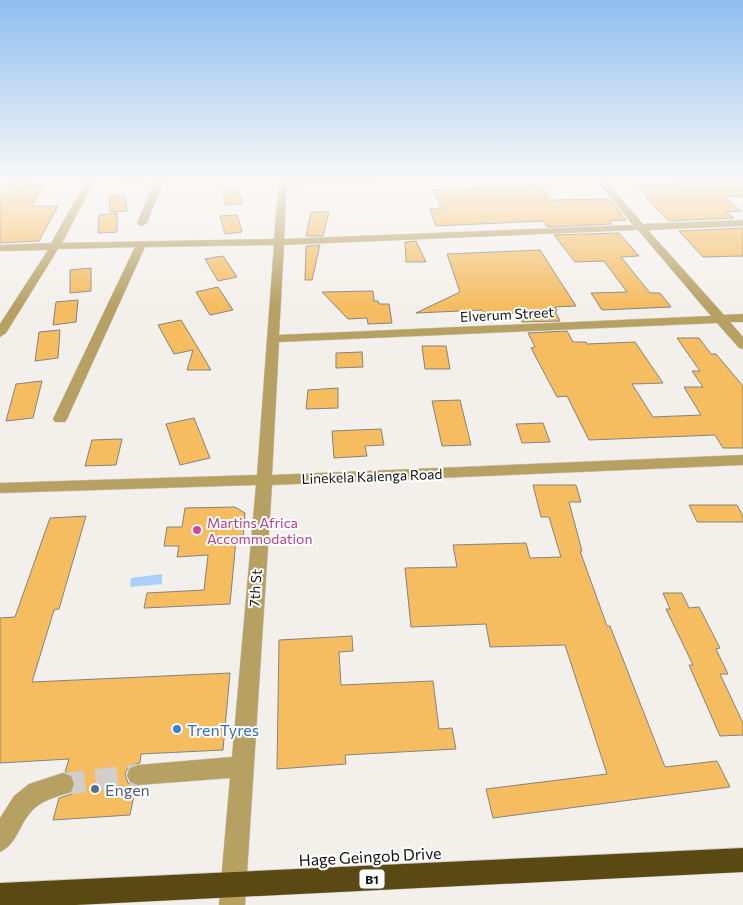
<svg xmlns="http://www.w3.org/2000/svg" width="743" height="905" font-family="Commissioner,sans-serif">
<rect width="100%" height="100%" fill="#f3f0ec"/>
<!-- water -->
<path fill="#abcefd" d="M162,574V584L130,587L131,578Z"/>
<!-- building -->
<path fill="#f5bc60" stroke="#85837f" d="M14,180H32L27,186H43L32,206H58L39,241L0,243V197Z
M743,181V196L724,197L741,211L726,212L734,218L669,221L645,197H648L637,186Z
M535,186L536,188H543L550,200L609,199L626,220L609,221L612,224L547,227L543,221L436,226L430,209L441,208L433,190Z
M238,189L242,204L226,205L222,190Z
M125,195L127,211L110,212L109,196Z
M311,212H329L323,236H306Z
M117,213V232L98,233L99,215Z
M237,215L242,232L225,234L220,216Z
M743,228V256L703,257L679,231Z
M619,233L639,256L621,257L650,293H660L671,307L602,310L591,293L627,292L604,261L575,262L554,235Z
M416,241L426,262H406L405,242Z
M320,245L312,280H305L306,246Z
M540,250L576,306L555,307L557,311H555L560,321L522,322L517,313L484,314L482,310L416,313L460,292L447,254Z
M223,256L237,277L218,281L205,259Z
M91,268V291L70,293V270Z
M218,287L233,310L210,315L196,292Z
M373,291L374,301H378L379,304H389L392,323L368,324L367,318L348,319L322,292Z
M78,300L76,322L53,325L56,302Z
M181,320L195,343L211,370H187L193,350L174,354L158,325Z
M60,330L58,358L35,361L39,332Z
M567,331L573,342H586L587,344L635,342L663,383L632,384L653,417L701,415L684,387H703L692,371H700L677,338H699L711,354H716L743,386V448H723L715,435L589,440L567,396L557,397L531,348L535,347L528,333Z
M422,346H446L450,369H425Z
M362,352L363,367L336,368V353Z
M42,381L33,418L6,421L16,384Z
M338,388V408L306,409L308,390Z
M460,400L471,445L442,446L432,401Z
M194,418L210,458L180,465L166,424Z
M543,423L550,442L522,443L516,424Z
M381,429L384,445L365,446L367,456L334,458L332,431Z
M122,439L116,465L85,466L92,440Z
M533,485H576L581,502H569L582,551H580L607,626H610L665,767L717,761L730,787L493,818L486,789L607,774L565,645L490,647L486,624L411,627L405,568L457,567L453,545L526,543L530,558L561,557L549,517H541Z
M689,505H737L743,516V522H697Z
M235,507L245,513L243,540H236L230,604L144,608L147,593L204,590L208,555L177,557L179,546H164L167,527H182L185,508Z
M86,516L59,609L54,610L32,682L230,673L223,750L141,754L140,763L129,766L125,774L128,783L136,786L130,815L53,820L59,798L72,794L76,785L73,775L65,772L69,759L0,763V618L15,617L50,518Z
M663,593H682L689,608L699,607L720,648L716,649L728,674H720L743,723V735L720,736L689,665H693L666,609H670Z
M352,636L353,651L339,652L341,685L433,681L439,729L452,728L456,749L345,755L346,764L277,769L279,640Z"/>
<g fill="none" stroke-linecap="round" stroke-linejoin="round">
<!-- minor-tunnel -->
<path stroke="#d1cecb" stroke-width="22" stroke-dasharray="22 11" stroke-linecap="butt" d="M63,784L138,775"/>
<!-- minor casing -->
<g stroke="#cfccc9" stroke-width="1">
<path id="minor" d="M0,180H4V181L0,184Z
M87,180H95L62,243L274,239L279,180H378L374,183L287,185L284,239L633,225L596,180H605L643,224L743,220V226L648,230L724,315L743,314V322H730L743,337V349L739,348L717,323L279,342L272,475L743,455V465L272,485L245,905H219L230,778L138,785L130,782L127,775L130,768L138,765L232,757L256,485L0,493V483L257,475L274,245L145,247L67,419L65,422H55L53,419L135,247L58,249L6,333L0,337V324L48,250L0,251V245L51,243ZM638,230L711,316L279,335L284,245Z
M156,180H164L147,223L142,226L139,225L137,223Z
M63,773L71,776L74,784L71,792C57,797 40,800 30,813C19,826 16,845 0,852V818L14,796L29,784Z"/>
</g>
<!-- highway casing -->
<g stroke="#cfccc9" stroke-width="1">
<path id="highway" d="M743,848V872L76,905H0V883Z"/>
</g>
<!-- path -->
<path stroke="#8b8986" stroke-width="2" stroke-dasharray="0.5 2.5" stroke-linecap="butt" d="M102,186L131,183L146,184"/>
<!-- minor -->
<use href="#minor" fill="#b6a163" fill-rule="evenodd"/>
<!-- highway -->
<use href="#highway" fill="#5a4912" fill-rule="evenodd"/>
</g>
<!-- sky -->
<linearGradient id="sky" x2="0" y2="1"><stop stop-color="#8fbef0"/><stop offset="0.59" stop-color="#faf8f6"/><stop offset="1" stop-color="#faf8f6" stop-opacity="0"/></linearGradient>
<rect width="743" height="307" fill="url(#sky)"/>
<!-- markers -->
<circle fill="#d1479c" stroke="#fff" stroke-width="2" cx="197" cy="530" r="5"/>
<circle fill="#3f7fe0" stroke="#fff" stroke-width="2" cx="177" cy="729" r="5"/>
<circle fill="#5c6f8a" stroke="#fff" stroke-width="2" cx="95" cy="789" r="5"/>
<g text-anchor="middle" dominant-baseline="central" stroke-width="4" stroke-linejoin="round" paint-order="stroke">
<!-- shield labels -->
<rect fill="#fff" stroke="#585857" stroke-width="1" x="359.5" y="869.5" width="25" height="19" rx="4"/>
<g font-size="12" font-weight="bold" fill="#11100f">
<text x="372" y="879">B1</text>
</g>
<!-- street labels -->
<g font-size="14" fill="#11100f" stroke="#fff">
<text transform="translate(507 314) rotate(-3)">Elverum Street</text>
<text transform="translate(372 476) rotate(-2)">Linekela Kalenga Road</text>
<text transform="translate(255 588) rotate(-86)">7th St</text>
</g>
<!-- hotel labels -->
<g font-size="14" fill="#b23c85" stroke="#fff" text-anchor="start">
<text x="207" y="522">Martins Africa<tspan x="207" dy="16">Accommodation</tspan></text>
</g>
<!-- near-shop labels -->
<g font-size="16" fill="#366cbe" stroke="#fff" text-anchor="start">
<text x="187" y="729">TrenTyres</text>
</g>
<!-- near-service labels -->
<g font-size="16" fill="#4e5e75" stroke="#fff" text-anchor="start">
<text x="105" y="789">Engen</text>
</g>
<!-- near-street labels -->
<g font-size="16" fill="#11100f" stroke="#fff">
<text transform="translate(370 856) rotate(-3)">Hage Geingob Drive</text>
</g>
</g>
</svg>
